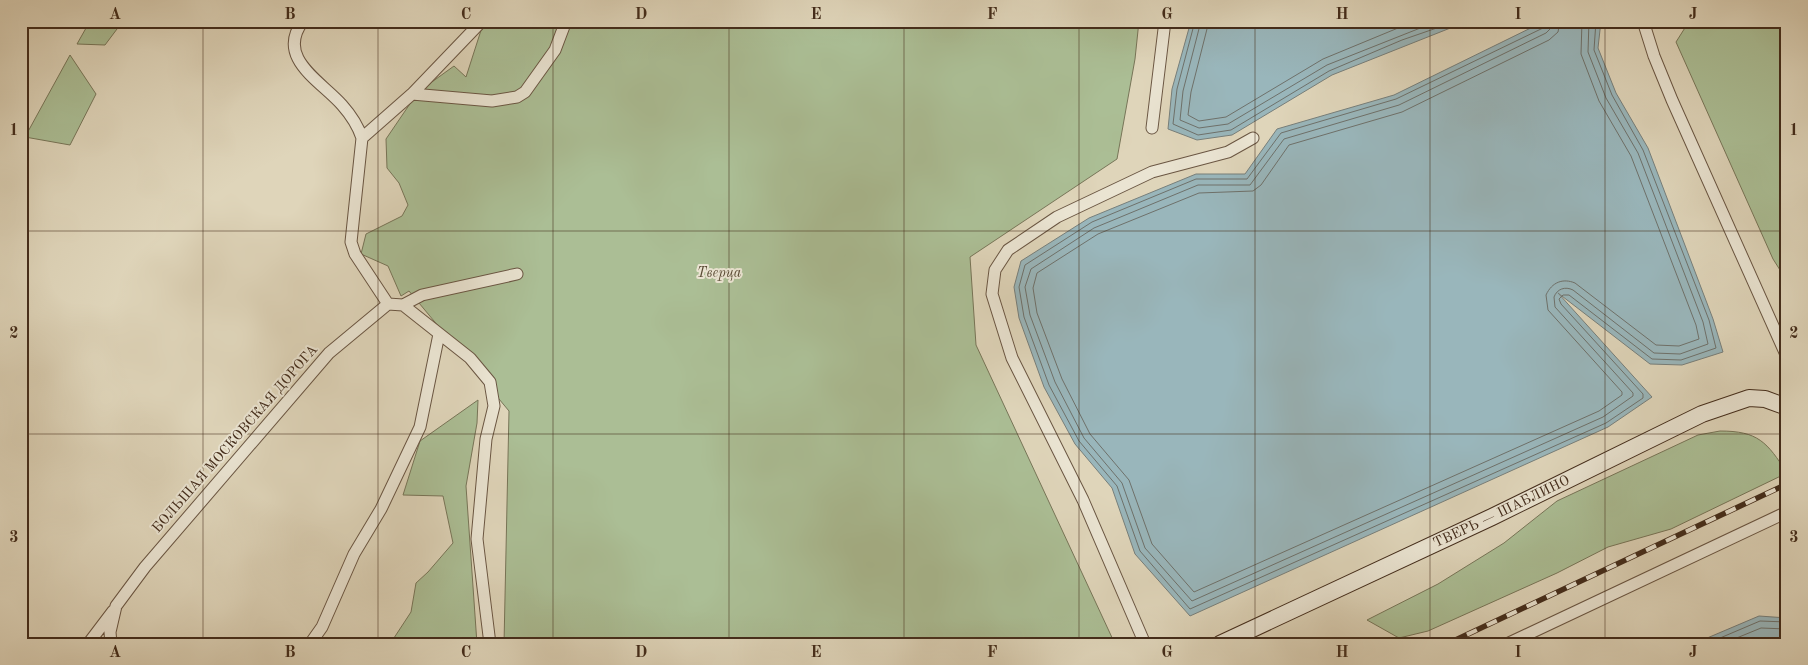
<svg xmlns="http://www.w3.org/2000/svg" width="1808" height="665" font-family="'Old Standard TT',serif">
<rect width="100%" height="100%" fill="#dfd5ba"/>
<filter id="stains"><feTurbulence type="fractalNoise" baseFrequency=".004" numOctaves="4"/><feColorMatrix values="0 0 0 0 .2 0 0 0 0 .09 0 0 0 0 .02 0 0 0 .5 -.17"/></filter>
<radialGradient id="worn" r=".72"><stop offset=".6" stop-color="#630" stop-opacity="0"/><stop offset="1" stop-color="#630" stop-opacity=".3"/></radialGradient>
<!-- green -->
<path fill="#abbe95" stroke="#777558" d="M90,21H123L105,45L77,44Z
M484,21H1139L1135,59L1117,159L970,257L976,345L1115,644H504L509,411L409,291L401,296L388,266L361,254L366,234L402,216L408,205L399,183L387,168L386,139L418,92L454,66L466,77Z
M1697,21H1787V281L1773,259L1676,42L1688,23Z
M70,55L96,94L70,145L25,137Z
M478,400L477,423L466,486L477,644H390L411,612L416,583L428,572L453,543L443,496L403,495L420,441Z
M1720,431C1758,431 1767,442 1787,473L1671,529L1608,547L1557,573L1428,631L1399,638L1367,620L1438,584L1504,543L1557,501L1698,435Z"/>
<!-- water -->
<path fill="#99b6bb" stroke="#777f7b" d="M1191,21H1468L1332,75L1232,135L1197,140L1168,129L1172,89Z
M1545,21H1601L1598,48L1616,93L1648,148L1713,319L1723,352L1682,365L1650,364L1558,293L1652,397L1608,427L1190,616L1135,554L1112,488L1075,444L1044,387L1019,318L1014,287L1021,261L1089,218L1196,174H1245L1277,129L1394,95Z
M1759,616L1787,618V644H1693Z"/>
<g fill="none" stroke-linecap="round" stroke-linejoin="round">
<!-- shore -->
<path stroke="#6e716b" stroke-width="1" d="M1195,21L1177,89L1173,124L1198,135L1231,130L1329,71L1402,40L1457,21
M1201,21L1183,91L1180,120L1199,128L1228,124L1327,65L1438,21
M1209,21L1191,92L1188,115L1199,121L1226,117L1323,59L1415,21
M1546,21L1543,28L1396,99L1281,133L1247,179H1196L1092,222L1025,265L1019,287L1024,317L1049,385L1079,441L1117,486L1140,551L1190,609L1606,423L1643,398V394L1561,304L1559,299L1563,295H1569L1652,359L1681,360L1716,348L1709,320L1643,150L1612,95L1594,50L1596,21
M1552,21L1551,28L1546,33L1399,105L1284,139L1250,185H1198L1094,228L1031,269L1025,287L1030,315L1055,382L1084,438L1122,483L1145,548L1192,601L1603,417L1633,396V393L1555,307L1554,297C1557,289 1565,286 1573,290L1654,353L1680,354L1708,344L1703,322L1638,153L1606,98L1588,52L1589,21
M1560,21L1558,32L1549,40L1402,112L1289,145L1261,185L1253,191L1199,193L1098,234L1037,273L1033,288L1037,313L1062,379L1090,434L1129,480L1152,544L1194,592L1599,411L1622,395V392L1548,310L1546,295C1552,282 1563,278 1575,283L1656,345L1679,346L1699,339L1696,325L1631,156L1599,101L1581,54L1582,21
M1706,644L1760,621L1787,622
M1722,644L1761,628L1787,629"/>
<!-- street casing -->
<g stroke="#6a5643" stroke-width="13">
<path id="street" d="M303,21C275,58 321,81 342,105C350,114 358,126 362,138
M1643,21L1654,56L1672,100L1787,357
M412,94L482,21
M1152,128L1165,21
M403,305L388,304L355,254L351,242L362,138L412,94L492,101L517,97L525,92L555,50L566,21
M88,644L113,611
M111,644L110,632L116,606L145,567L329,353L388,304
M310,644L322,627L354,554L381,509L420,427L439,334
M490,644L477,539L486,439L494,406L490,382L470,358L403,305L422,295L517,274
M1145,644L1083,500L1012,358L992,294L995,270L1008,250L1057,217L1152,172L1228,152L1253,138
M1507,644L1787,512"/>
</g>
<!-- secondary casing -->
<g stroke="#432c1b" stroke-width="18">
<g id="secondary">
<path id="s1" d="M1220,644L1492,517L1702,414L1749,398L1765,399L1787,407"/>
</g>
</g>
<!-- street -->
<use href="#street" stroke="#eae4d2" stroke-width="11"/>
<!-- secondary -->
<use href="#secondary" stroke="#eae4d2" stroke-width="16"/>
<!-- rail casing -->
<g stroke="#432c1b" stroke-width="5.5">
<path id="rail" d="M1447,644L1787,484"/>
</g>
<!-- rail -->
<use href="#rail" stroke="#eae4d2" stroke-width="4" stroke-dasharray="11" stroke-linecap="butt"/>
</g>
<!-- grid -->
<path fill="none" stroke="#432c1b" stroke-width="1" stroke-opacity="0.55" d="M203,21V644M378,21V644M553,21V644M729,21V644M904,21V644M1079,21V644M1255,21V644M1430,21V644M1605,21V644M21,231H1787M21,434H1787"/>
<g text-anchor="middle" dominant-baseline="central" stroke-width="4" stroke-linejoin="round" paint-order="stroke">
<!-- park labels -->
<g font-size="14" font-style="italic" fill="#584933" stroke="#eae4d2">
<text x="719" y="273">Тверца</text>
</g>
<!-- street labels -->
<g font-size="14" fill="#432c1b" stroke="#eae4d2">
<text transform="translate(235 439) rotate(-49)">БОЛЬШАЯ МОСКОВСКАЯ ДОРОГА</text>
<text stroke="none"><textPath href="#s1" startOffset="311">ТВЕРЬ — ШАБЛИНО</textPath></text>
</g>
</g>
<!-- margin -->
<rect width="1808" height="665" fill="none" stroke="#dfd5ba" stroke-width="55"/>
<rect x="28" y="28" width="1752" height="610" fill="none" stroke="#432c1b" stroke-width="2"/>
<g font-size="16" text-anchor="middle" font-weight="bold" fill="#432c1b">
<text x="115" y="19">A</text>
<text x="290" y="19">B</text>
<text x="466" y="19">C</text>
<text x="641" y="19">D</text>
<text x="816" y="19">E</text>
<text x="992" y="19">F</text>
<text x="1167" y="19">G</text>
<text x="1342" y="19">H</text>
<text x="1518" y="19">I</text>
<text x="1693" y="19">J</text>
<text x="14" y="135">1</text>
<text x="1794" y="135">1</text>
<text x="14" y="338">2</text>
<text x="1794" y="338">2</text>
<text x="14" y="542">3</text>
<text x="1794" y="542">3</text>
<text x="115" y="657">A</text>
<text x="290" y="657">B</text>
<text x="466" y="657">C</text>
<text x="641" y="657">D</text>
<text x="816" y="657">E</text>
<text x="992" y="657">F</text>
<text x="1167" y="657">G</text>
<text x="1342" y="657">H</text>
<text x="1518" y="657">I</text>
<text x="1693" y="657">J</text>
</g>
<rect width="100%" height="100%" filter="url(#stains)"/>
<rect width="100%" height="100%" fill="url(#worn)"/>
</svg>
